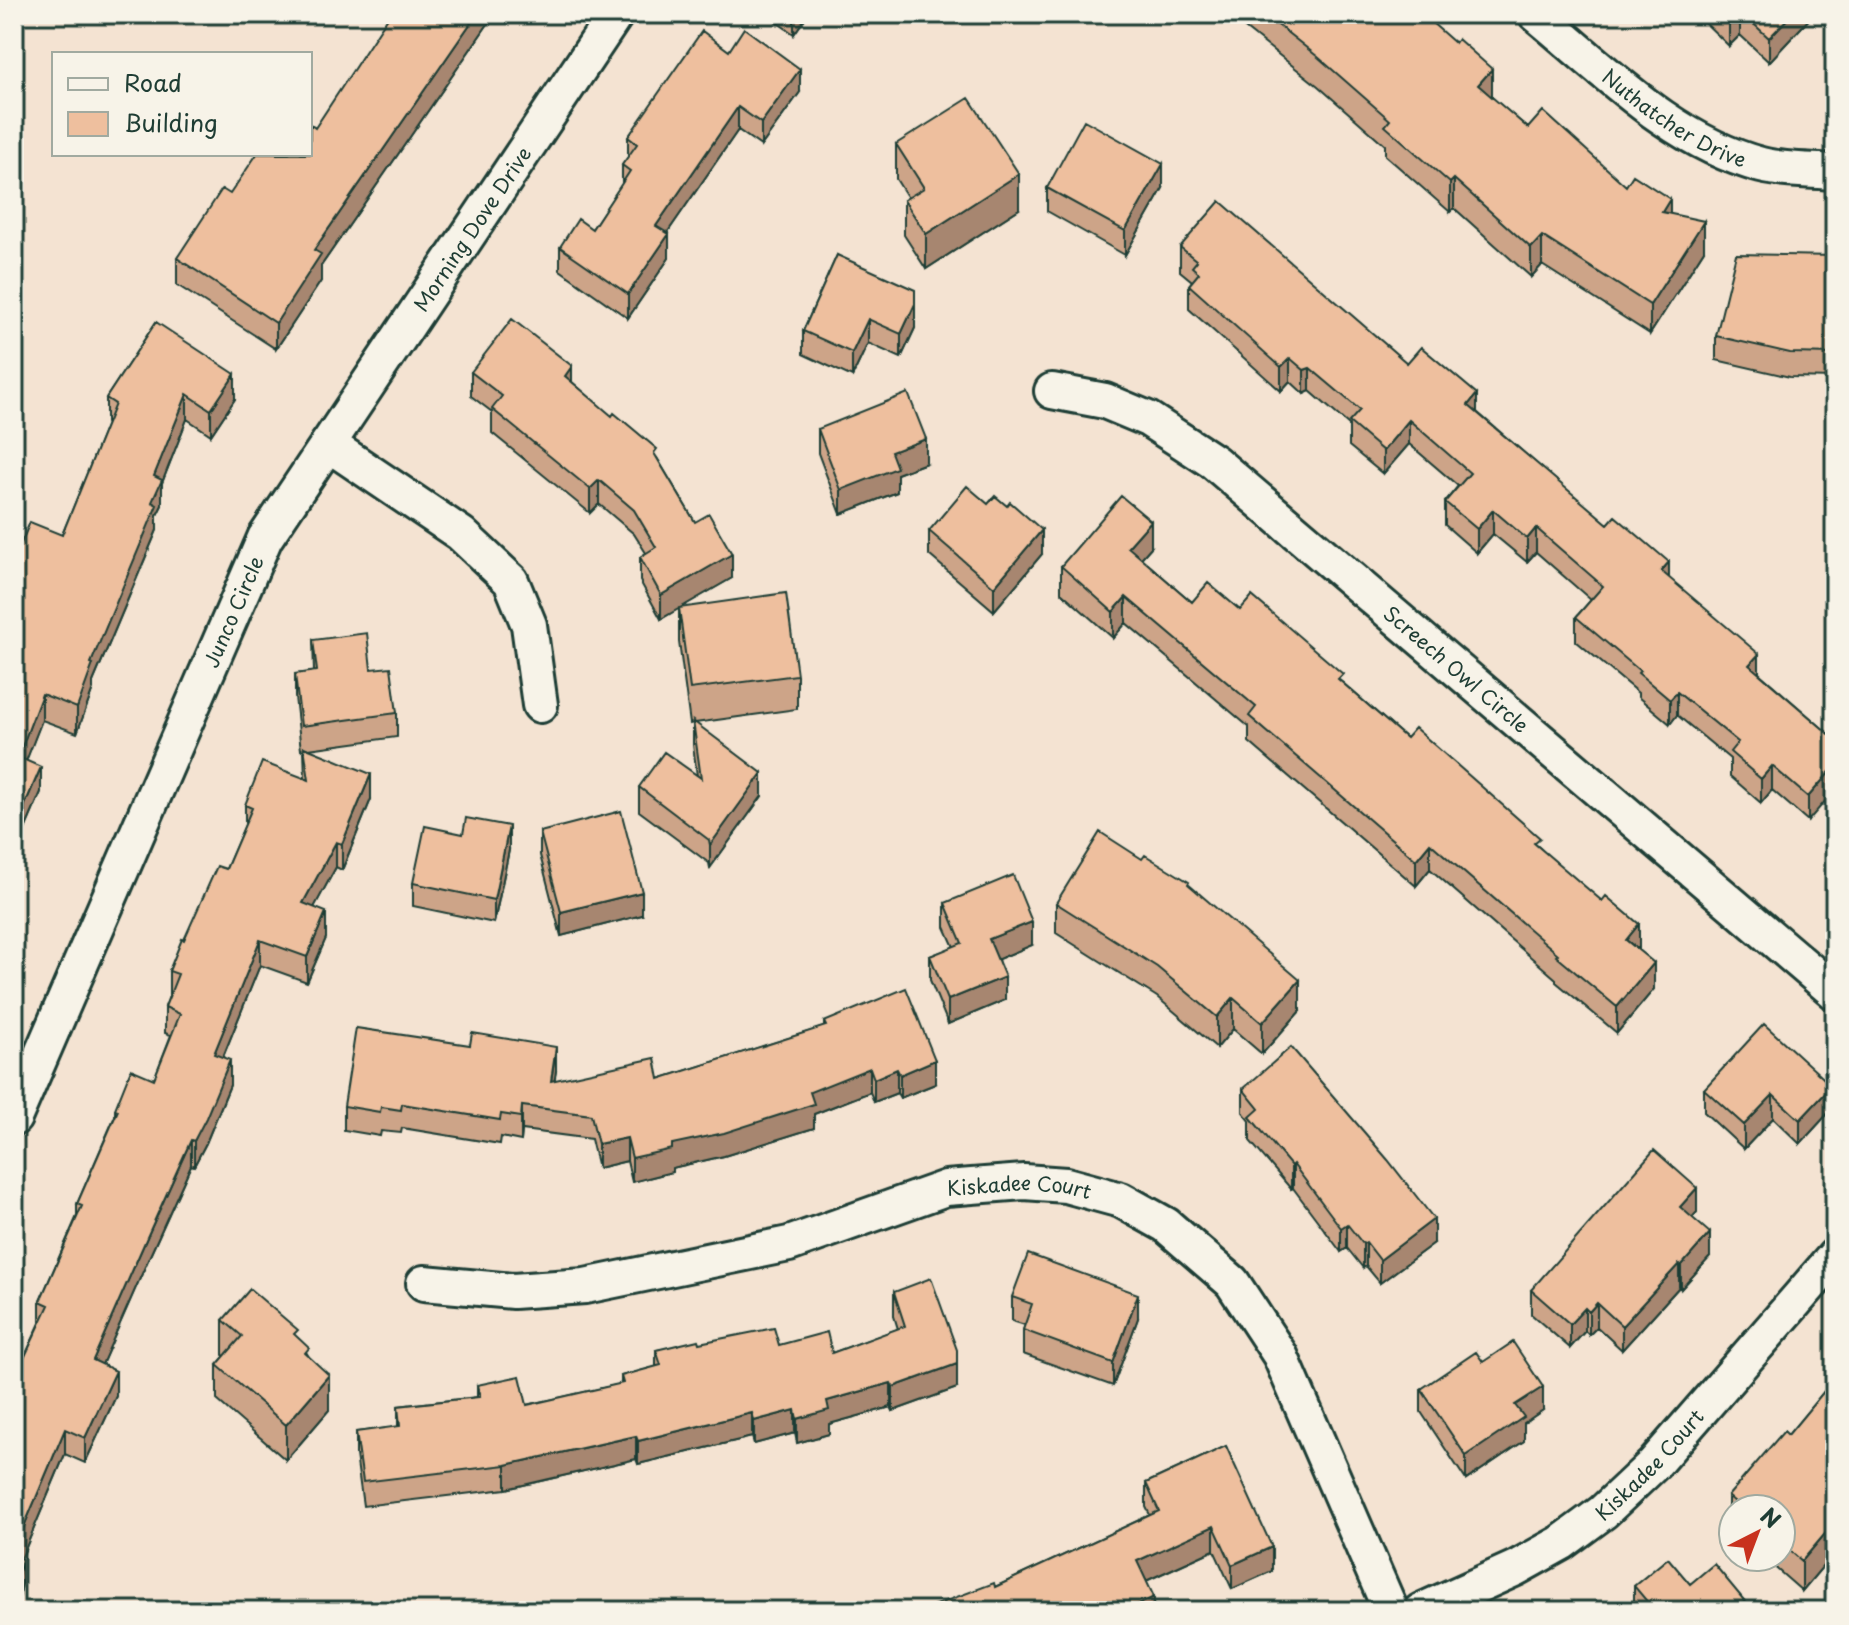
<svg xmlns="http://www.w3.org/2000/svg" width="1849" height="1625" font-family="'Playpen Sans',sans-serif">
<rect width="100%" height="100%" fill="#f4e3d2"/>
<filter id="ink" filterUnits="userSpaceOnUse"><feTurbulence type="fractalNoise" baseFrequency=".0125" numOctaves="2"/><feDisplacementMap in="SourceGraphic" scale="16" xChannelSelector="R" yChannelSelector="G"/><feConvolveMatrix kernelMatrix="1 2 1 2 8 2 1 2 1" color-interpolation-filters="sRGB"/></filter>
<g filter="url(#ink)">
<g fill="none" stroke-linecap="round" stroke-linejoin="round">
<!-- street casing -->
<g stroke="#1f3d34" stroke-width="40">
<g id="street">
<path id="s1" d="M1536,14C1604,70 1673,142 1761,165C1784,171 1811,170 1835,172"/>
<path id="s2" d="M1052,391L1105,401L1148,419L1214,462L1835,992"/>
<path d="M328,444L461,534L511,581L529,625L540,705"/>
<path id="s3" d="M14,1118L265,538L616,14"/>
<path id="s4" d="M424,1283L513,1291L585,1286L789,1244L946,1188L1024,1182L1066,1185L1121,1200L1166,1225L1232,1282L1280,1355L1391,1611"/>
<path id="s5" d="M1421,1611L1516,1568L1561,1543L1603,1512L1654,1464L1835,1256"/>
</g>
</g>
<!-- street -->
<use href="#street" stroke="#f7f3e8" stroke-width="34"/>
</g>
<!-- wall -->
<path fill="#cda488" stroke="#1f3d34" stroke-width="2" d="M492,14V18L321,266V281L276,349L177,285V258L230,194L315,128Z
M765,14H808L794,34Z
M1231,14H1422L1492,98L1528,128L1670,214L1704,250L1650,334L1542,265L1531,277L1454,208L1450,212L1385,155V145L1318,86L1231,17Z
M1696,14H1813V15L1769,62L1740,35L1729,46Z
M729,51L800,92L761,146L738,130L667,233L669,258L628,318L560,270V247L592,229L622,184V165L628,157V137Z
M896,144L1019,209L926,269L904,235V200L908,198L896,179Z
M1047,188H1163L1125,255L1047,211Z
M1180,247L1407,363L1477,412L1669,578L1759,673L1835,739L1808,821L1772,790L1761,803L1730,776V759L1677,715L1670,724L1638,697V693L1576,641V617L1591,600L1536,552L1527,562L1493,534L1477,553L1445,525V502L1458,486L1409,444L1383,474L1349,446V425L1310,391L1304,394L1290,381L1281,391L1189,309V285L1192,281L1180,271Z
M837,255L915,328L901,358L868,343L852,377L803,354V331Z
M1835,256V378L1790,377L1716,360V336Z
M156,322L235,399L211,435L187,419L162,483V505L157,515V530L93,682V689L77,733L42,720L26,760L41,792L14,855V560L62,535L107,424L106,423V398Z
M471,372L572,382L657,458L695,522L732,578L681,607L797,675V709L695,723L762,796L710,868L709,863L639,811V787L697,776L693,745V723L690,724L679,642V608L661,619L640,581V557L646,553L634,534L599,504L590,513L492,433V412L471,396Z
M818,429L926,463L897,474V492L841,514L818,453Z
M988,504L1042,554L994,611L929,555V531Z
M1151,547L1141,558L1192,602L1240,610L1343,683L1406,738L1540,848L1639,951L1654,989L1617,1033L1556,982V979L1430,869L1416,886L1249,742V727L1126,623L1113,638L1061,592V566Z
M313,640L371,669L397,713V737L309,749L371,799L342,870L336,867L314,907L326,938L307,982L260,965L223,1057L230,1085L206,1143L194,1166L191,1165L148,1260L102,1364L116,1396L85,1463L65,1454L21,1559L22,1585L16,1611L20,1367L40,1323V1301L77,1216V1204L115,1116V1109L154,1079L171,1035L165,1033V1007L169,996V971L184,940L226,869L245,825V805L305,779L304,749L301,750L295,697V674L314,672Z
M540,832L642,915L561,936L540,855Z
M509,850L494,923L413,906V883Z
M1142,859L1189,886L1300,1011L1262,1054L1233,1029L1217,1048L1157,997L1056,933V903Z
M945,903L1032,945L998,959L1005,1000L948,1024L930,980V956L954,947L945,927Z
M824,1022L935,1084L900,1098L897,1093L874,1102L870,1092L814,1114V1128L724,1156L672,1168V1172L632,1182L627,1161L598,1168L591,1139L522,1130L521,1141L501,1137L500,1144L402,1128L401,1133L381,1131L380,1136L344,1130V1106L470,1045L556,1071L554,1080L659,1079L824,1027Z
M1832,1086V1109L1800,1144L1773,1118L1744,1149L1704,1112V1089Z
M1243,1089L1434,1243L1380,1283L1366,1266L1363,1268L1347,1248L1341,1252L1293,1188L1291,1189L1250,1141V1121L1243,1112Z
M1697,1212L1692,1217L1710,1257L1681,1289L1679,1287L1622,1350L1597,1327L1589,1335L1585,1331L1570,1348L1531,1314V1290Z
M894,1292L957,1388L893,1411L891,1407L829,1424V1434L797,1443L795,1433L754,1444L752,1437L638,1464L636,1459L506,1489L363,1506L356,1455V1432L398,1427V1406L477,1397V1385L527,1405L621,1384V1376L656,1367V1350L699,1343L779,1345L832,1353L898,1329L894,1316Z
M1012,1297L1138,1318L1113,1386L1023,1354V1330L1025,1325L1012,1321Z
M223,1320L298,1338L309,1357L329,1410L286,1460L217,1400V1365L225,1356L223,1355Z
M1483,1362L1543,1410L1524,1423V1441L1466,1480L1421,1412V1389Z
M1835,1378V1552L1802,1591L1763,1557H1781V1509H1733V1531L1728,1526V1496L1788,1435Z
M1226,1446L1272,1571L1232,1589L1214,1550L1146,1581L1154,1611H927V1608L995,1587L1150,1515L1146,1507V1483Z
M1690,1584L1753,1611L1634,1610V1586Z"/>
<!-- shaded-wall -->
<path fill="#a7866f" stroke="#1f3d34" stroke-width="2" d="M477,14H492V18L321,266V281L276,349V323L314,250Z
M794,14H808L794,34Z
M1737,14H1740V35L1729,46V22Z
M1792,14L1813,15L1769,62V38Z
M800,69V92L761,146V123Z
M1492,69V98L1478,85Z
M738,107V130L656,249V226Z
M1163,164V188L1125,255V231Z
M1019,174V209L926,269V234Z
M1454,179V208L1450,212V183Z
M1670,199V228L1662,212Z
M1704,221V250L1650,334V305Z
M669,234V258L628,318V294Z
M1542,236V265L1531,277V248Z
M915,304V328L901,358V334Z
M868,319V343L852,377V353Z
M1290,358V381L1281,391V367Z
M572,366V390L565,376Z
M1310,368V391L1304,394V370Z
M235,374V399L211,435V410Z
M187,394V419L162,483V505L157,515V530L93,682V689L77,733V708L91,663L154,476Z
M1477,394V418L1468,405Z
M1409,420V444L1383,474V451Z
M926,439V463L897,474V492L841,514V490L891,452Z
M599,480V504L590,513V489Z
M1493,510V534L1477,553V529Z
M1151,521V547L1128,573V547Z
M1536,528V552L1527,562V539Z
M1042,530V554L994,611V587Z
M732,554V578L661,619V595Z
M1669,562V585L1661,571Z
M1126,597V623L1113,638V612Z
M1759,654V678L1749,665Z
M1677,692V715L1670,724V700Z
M42,694V720L18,782V757Z
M1772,766V790L1761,803V779Z
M1835,766V790L1808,821V797Z
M41,767V792L14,855V830Z
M762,773V796L710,868V845Z
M371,774V799L342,870V844Z
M509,826V850L494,923V900Z
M336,842V867L303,928V903Z
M1430,843V869L1416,886V860Z
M642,892V915L561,936V912Z
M326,912V938L307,982V957Z
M1032,922V945L989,963V939Z
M1639,924V950L1626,940Z
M260,940V965L214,1079V1054Z
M1654,963V989L1617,1033V1007Z
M1005,977V1000L948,1024V1000Z
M1300,980V1011L1262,1054V1023Z
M1233,998V1029L1217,1048V1017Z
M556,1047V1071L551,1104V1081Z
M230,1060V1085L206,1143L194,1166V1141Z
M935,1060V1084L900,1098V1075Z
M870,1068V1092L814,1114V1128L724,1156L672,1168V1172L632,1182V1158L672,1144Z
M897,1069V1093L874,1102V1079Z
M1832,1086V1109L1800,1144V1120Z
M1773,1095V1118L1744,1149V1125Z
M522,1106V1130L521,1141V1117Z
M627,1138V1161L598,1168V1144Z
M191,1140V1165L148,1260L93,1385V1360L148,1235Z
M1293,1164V1188L1291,1189V1166Z
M1697,1188V1212L1680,1231V1207Z
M1434,1219V1243L1380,1283V1260Z
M1347,1224V1248L1341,1252V1228Z
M1710,1233V1257L1681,1289V1266Z
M1366,1242V1266L1363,1268V1244Z
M1679,1264V1287L1622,1350V1326Z
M1138,1294V1318L1113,1386V1363Z
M1597,1303V1327L1589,1335V1312Z
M1585,1308V1331L1570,1348V1324Z
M957,1364V1388L893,1411V1387Z
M116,1371V1396L85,1463V1438Z
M329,1375V1410L286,1460V1425Z
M891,1383V1407L829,1424V1434L797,1443V1419L827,1401Z
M1543,1387V1410L1524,1423V1441L1466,1480V1456L1515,1405Z
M795,1410V1433L754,1444V1421Z
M752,1413V1437L638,1464V1441Z
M65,1429V1454L14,1576V1550Z
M636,1436V1459L506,1489V1465Z
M1835,1522V1552L1802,1591V1561Z
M1214,1526V1550L1137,1585V1561Z
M1272,1547V1571L1232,1589V1565Z
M22,1559V1585L16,1611H14V1592Z
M1154,1597V1611H1125Z"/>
<!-- building -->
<path fill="#eebf9e" stroke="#1f3d34" stroke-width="2" d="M390,14H477L314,250L321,254L276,323L177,258L222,189L230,194L257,154H310V124L315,128Z
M1264,14H1422L1455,43L1458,39L1492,69L1478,85L1528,128L1543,111L1626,186L1633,175L1670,199L1662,212L1704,221L1650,305L1542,236L1531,248L1454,179L1450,183L1385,126L1390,120L1318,57Z
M1720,14H1737L1729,22Z
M1743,14H1792L1769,38Z
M744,28L800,69L761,123L738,107L656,226L669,234L628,294L560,247L578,219L592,229L630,171L622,165L637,144L628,137L702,31L729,51Z
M969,98L1019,174L926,234L904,200L924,188L896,144Z
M1084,120L1163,164L1125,231L1047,188Z
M1220,201L1407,363L1421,347L1477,394L1468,405L1608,524L1615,516L1669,562L1661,571L1759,654L1749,665L1835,739V766L1808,797L1772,766L1761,779L1730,752L1738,742L1677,692L1670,700L1638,673L1640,671L1576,617L1603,586L1536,528L1527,539L1493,510L1477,529L1445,502L1470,473L1409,420L1383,451L1349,422L1360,410L1310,368L1304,370L1290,358L1281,367L1189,285L1199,273L1192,267L1197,261L1180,247Z
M1736,254L1835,256V354L1790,353L1716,336Z
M837,255L915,290V304L901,334L868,319L852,353L803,331Z
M512,319L572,366L565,376L612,416L614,413L657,449L654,453L695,522L709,514L732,554L661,595L640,557L656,547L634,510L599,480L590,489L492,409L502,396L471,372Z
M156,322L235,374L211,410L187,394L154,476L162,480L152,502L157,505L91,663L93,664L77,708L42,694L18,757L41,767L14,830V560L30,522L62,535L115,404L106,398Z
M908,393L926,439L891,452L897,468L841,490L818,429Z
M967,486L988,504L995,496L1007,506L1010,502L1042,530L994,587L929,531Z
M1121,496L1151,521L1128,547L1192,602L1208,583L1240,610L1252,596L1343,674L1338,679L1406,738L1415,728L1540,838L1534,843L1602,901L1606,896L1639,924L1626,940L1654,963L1617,1007L1556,956L1558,954L1430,843L1416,860L1249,716L1256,707L1126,597L1113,612L1061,566Z
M786,593L797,675L690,689L679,608Z
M367,633L371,669L391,667L397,713L301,726L295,674L317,671L313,640Z
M693,721L762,773L710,845L709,840L639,787L664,752L701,778Z
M304,747L371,774L342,844L336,842L303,903L326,912L307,957L260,940L214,1054L230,1060L206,1118L194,1141L191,1140L148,1235L93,1360L116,1371L85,1438L65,1429L14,1550V1364L20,1367L49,1305L40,1301L82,1206L77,1204L118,1110L115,1109L131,1069L154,1079L180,1014L165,1007L178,974L169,971L182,939L184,940L217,866L226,869L252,808L245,805L262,762L309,780Z
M621,811L642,892L561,912L540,832Z
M466,818L509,826L494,900L413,883L425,826L463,834Z
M1100,832L1142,859L1145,855L1189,882L1188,884L1300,980L1262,1023L1233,998L1217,1017L1157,967L1056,903Z
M1013,875L1032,922L989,939L1005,977L948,1000L930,956L962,943L945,903Z
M906,988L935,1060L900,1075L897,1069L874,1079L870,1068L810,1092L814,1104L724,1133L672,1144V1149L632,1158L627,1138L598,1144L591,1115L522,1106L521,1117L501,1114L500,1120L402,1104L401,1110L381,1107L380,1112L344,1106L356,1028L470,1045L472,1033L556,1047L551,1081L655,1058L659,1079L826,1026L824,1022Z
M1764,1024L1832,1086L1800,1120L1773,1095L1744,1125L1704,1089Z
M1291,1047L1388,1160L1434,1219L1380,1260L1366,1242L1363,1244L1347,1224L1341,1228L1293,1164L1291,1166L1250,1117L1259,1109L1243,1089Z
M1654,1150L1697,1188L1680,1207L1710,1233L1681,1266L1679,1264L1622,1326L1597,1303L1589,1312L1585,1308L1570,1324L1531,1290Z
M1028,1254L1138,1294L1113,1363L1023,1330L1032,1304L1012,1297Z
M931,1278L957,1350V1364L893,1387L891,1383L827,1401L829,1410L797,1419L795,1410L754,1421L752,1413L638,1441L636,1436L506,1465L363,1482L356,1432L400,1426L398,1406L480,1397L477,1385L520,1376L527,1405L623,1383L621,1376L661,1365L656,1350L698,1340L699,1343L774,1328L779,1345L827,1332L832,1353L905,1326L894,1292Z
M250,1289L298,1330L294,1334L309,1348L305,1353L329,1375L286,1425L217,1365L242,1336L223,1320Z
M1513,1342L1543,1387L1515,1405L1524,1417L1466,1456L1421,1389L1476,1352L1483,1362Z
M1835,1378V1522L1802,1561L1781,1543V1509H1743L1728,1496L1784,1431L1788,1435Z
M1226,1446L1272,1547L1232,1565L1214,1526L1137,1561L1154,1597L1125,1611H1116L1114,1608L1107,1611H928L927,1608L994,1583L995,1587L1159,1511L1146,1483Z
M14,1557L22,1559L14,1592Z
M1668,1558L1690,1584L1714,1564L1753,1611H1655L1634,1586Z"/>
</g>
<g text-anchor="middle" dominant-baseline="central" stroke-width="6" stroke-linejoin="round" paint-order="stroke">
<!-- street labels -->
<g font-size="20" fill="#1f3d34" stroke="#f7f3e8">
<text stroke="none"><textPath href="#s1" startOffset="174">Nuthatcher Drive</textPath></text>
<text stroke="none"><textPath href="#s3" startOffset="1004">Morning Dove Drive</textPath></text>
<text stroke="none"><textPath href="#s3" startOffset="552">Junco Circle</textPath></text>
<text stroke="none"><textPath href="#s2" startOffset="498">Screech Owl Circle</textPath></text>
<text stroke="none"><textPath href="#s4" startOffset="610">Kiskadee Court</textPath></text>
<text stroke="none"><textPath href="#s5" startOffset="274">Kiskadee Court</textPath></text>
</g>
</g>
<!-- margin -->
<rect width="1849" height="1625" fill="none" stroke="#f7f3e8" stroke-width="48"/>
<rect x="24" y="24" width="1801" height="1577" fill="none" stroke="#1f3d34" stroke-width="3" filter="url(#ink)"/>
<!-- legend -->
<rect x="52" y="52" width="260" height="104" fill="#f7f3e8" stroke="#a1aaa0" stroke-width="2"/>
<rect x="68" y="78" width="40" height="12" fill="#f7f3e8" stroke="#a1aaa0" stroke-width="2"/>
<text x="124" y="92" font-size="24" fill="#1f3d34">Road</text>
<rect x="68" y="112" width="40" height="24" fill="#eebf9e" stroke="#a1aaa0" stroke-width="2"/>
<text x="124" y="132" font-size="24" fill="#1f3d34">Building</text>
<!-- north arrow -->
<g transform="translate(1757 1533) rotate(42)"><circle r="38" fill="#f7f3e8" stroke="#a1aaa0" stroke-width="2"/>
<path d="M0-6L14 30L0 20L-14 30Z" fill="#c8321e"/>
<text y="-12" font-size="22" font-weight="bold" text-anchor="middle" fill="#1f3d34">N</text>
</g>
</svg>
